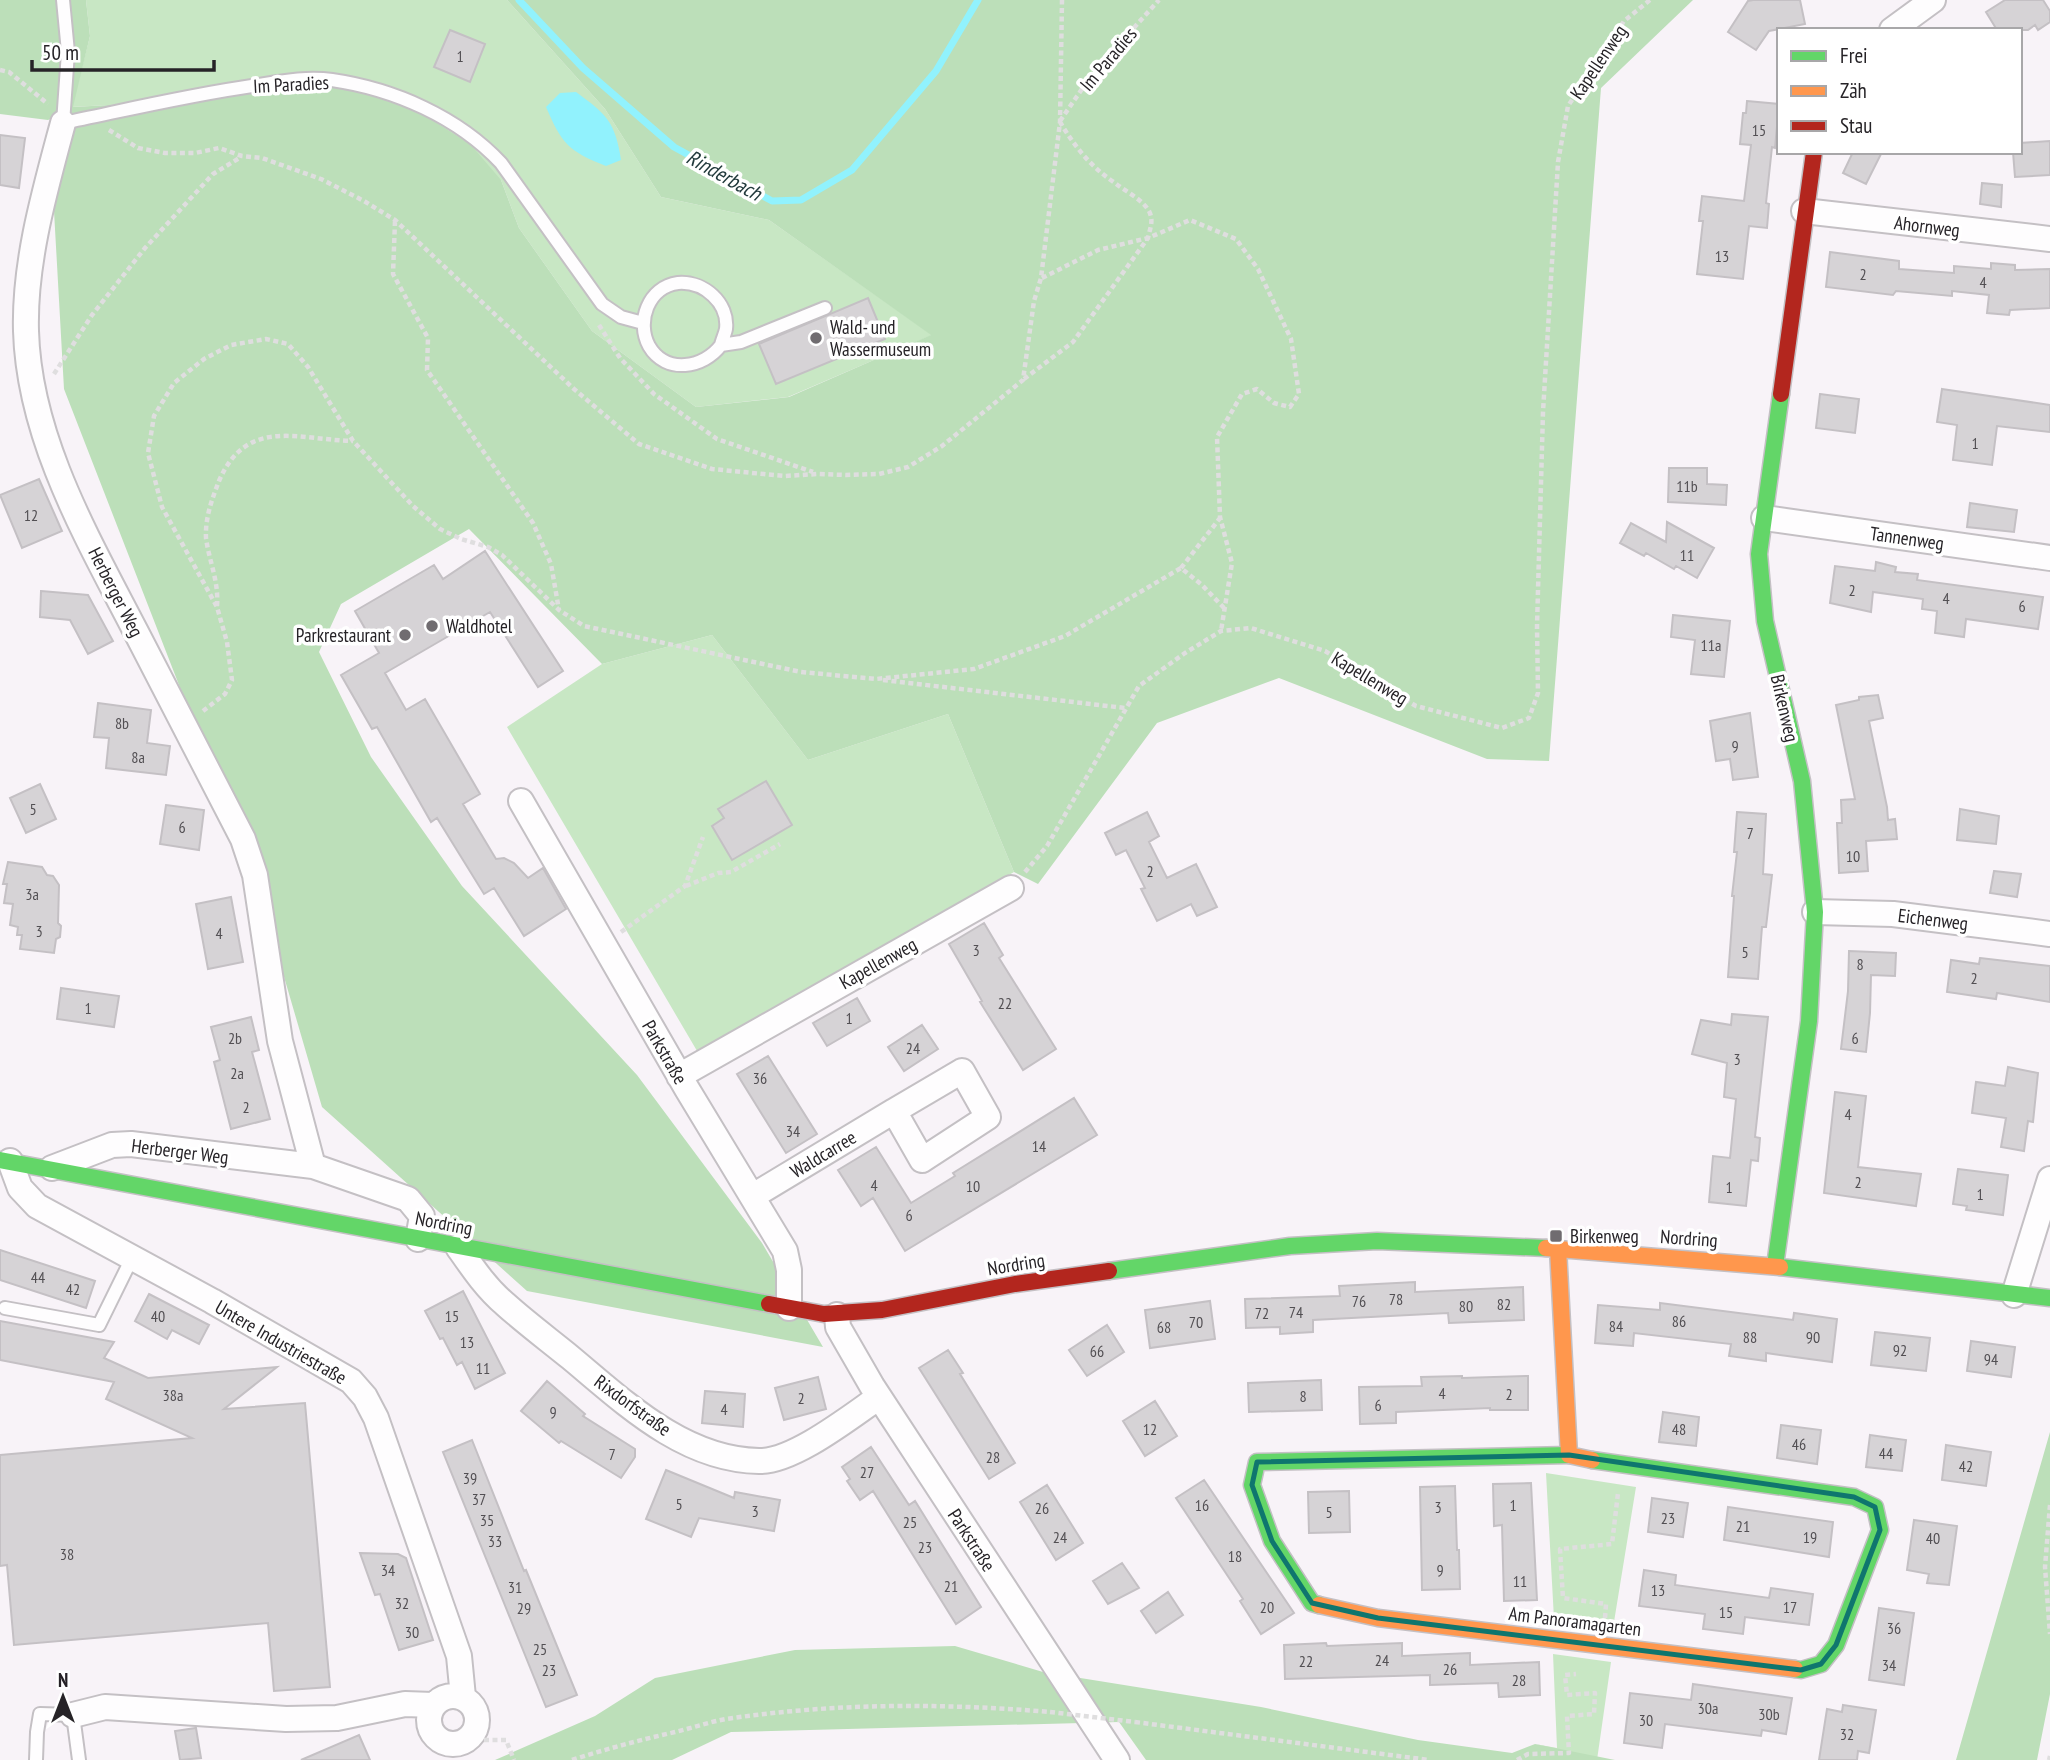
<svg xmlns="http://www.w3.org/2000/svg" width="2050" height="1760" font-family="'PT Sans Narrow',sans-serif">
<rect width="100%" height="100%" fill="#f8f3f8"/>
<!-- green -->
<path fill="#c8e7c4" d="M86,0H507L605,109L661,197L769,220L932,335L788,397L696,407L592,331L519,228L501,180L128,104L72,107L90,36Z
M712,635L808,760L948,714L1014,872L700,1056L507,727L602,664Z
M1546,1473L1636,1487L1613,1628L1554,1619Z
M1553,1654L1611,1662L1597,1760L1535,1744L1557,1748Z"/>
<!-- forest -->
<path fill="#bcdfb9" d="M0,0H86L90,36L73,107L128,104L319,82L401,100L471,145L501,180L519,228L592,331L696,407L789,397L931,335L769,220L661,197L605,109L507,0H1693L1601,88L1549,761L1487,759L1279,678L1157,723L1038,884L1014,872L948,714L808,760L712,635L602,664L469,529L341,604L319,652L371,757L462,886L637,1075L762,1243L823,1347L527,1291L322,1107L259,891L64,389L49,122L58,116L48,120L0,114Z
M2050,1432V1694L2037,1760H1956Z
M955,1646L1043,1672L1261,1707L1418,1740L1512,1753L1535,1744L1615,1760H1146L1119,1722L731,1732L672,1760H495L595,1716L655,1678L795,1650Z"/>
<!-- water -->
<path fill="#91f2fd" d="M576,92C606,114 615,121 621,160L606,166C568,151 562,144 546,107L560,93Z"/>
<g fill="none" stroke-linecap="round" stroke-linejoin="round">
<!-- stream -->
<path stroke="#91f2fd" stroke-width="7" d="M519,0L583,68L674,147L772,201L801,200L852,170L936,71L978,0"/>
</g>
<!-- building -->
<path fill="#d6d3d6" stroke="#c4c0c4" stroke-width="2" d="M1753,0H1800L1805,24L1769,31L1756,50L1728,32L1748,1Z
M2005,0H2043L2050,11V22L2038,30L2035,25L2028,30H1997L1986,12Z
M450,30L485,44L470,82L434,67Z
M1747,101L1779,104L1775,148L1772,147L1766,203L1769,204L1767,228L1749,226L1743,279L1697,274L1703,221H1699L1702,196L1744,201L1751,145L1740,144L1743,113H1746Z
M0,135L25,138L19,188L0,185Z
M2050,141V175L2015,177L2013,152H2020V143Z
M1853,152H1882L1866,184L1843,173Z
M1982,183L2002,185L2001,207L1980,204Z
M1830,252L1899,261V269L1954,273V266L1991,269V263L2015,265V270L2050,269V308L2010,310L2009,315L1987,313L1989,295L1952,291V296L1896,291L1893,295L1826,287Z
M868,298L885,339L776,384L759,344Z
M1942,389L2050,405V432L1997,426L1992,465L1953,460L1957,425L1937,422Z
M1820,394L1859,399L1855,433L1816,428Z
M1669,468H1707V484L1727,485L1726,505L1668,502Z
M39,479L62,531L22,548L0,495Z
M1970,503L2017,510L2014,532L1967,527Z
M1667,522L1714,548L1697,578L1676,566L1674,569L1646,553L1644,556L1620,543L1631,523L1666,542Z
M485,551L563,671L538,687L490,612L385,673L406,710L425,699L480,794L463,804L496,859L504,858L514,863L528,878L543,868L566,909L524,936L494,888L484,894L437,818L431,822L377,727L372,729L341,675L379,653L355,611L434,565L443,579Z
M1876,562L1896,567L1895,572L1918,574L1917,580L2043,597L2038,629L1966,619L1964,637L1935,633L1937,611L1922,609L1923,599L1873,592L1871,612L1830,603L1835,566L1875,571Z
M41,591L88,595L113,641L88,654L70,620L40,617Z
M1673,615L1730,621L1724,677L1691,674L1695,640L1671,637Z
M1878,695L1883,718L1869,721L1887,807L1888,820L1895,819L1897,839L1866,841L1868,871L1839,873L1837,823H1842L1841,800L1855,799L1836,705L1859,700V697Z
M98,703L151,710L147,743L170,746L166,775L106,768L109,738L94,737Z
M1750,713L1758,777L1733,780L1730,759L1716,761L1710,721Z
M766,781L792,825L732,860L712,826L724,818L718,809Z
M40,784L56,819L26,833L10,798Z
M166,805L204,810L199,850L160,844Z
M1960,809L1999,816L1996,844L1957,840Z
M1147,812L1159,836L1149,842L1167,878L1196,864L1217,907L1197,916L1191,904L1157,921L1141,889L1145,888L1126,850L1116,855L1105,833Z
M1737,812L1766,814L1763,874L1772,875L1766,927H1762L1758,979L1728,977L1734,896H1732L1737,852H1734Z
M8,862L42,867L47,875L53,876L59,885L58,923L61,926L60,937L56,939L54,953L20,949L22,935H17L18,927L10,925L13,904L4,903L7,884H3Z
M1994,871L2021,874L2017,897L1990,893Z
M231,897L243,962L208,969L196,904Z
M984,923L1003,955L999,958L1056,1049L1023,1070L980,1002L982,1001L949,944Z
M1849,951L1896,953L1895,976L1871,975L1870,1013L1866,1052L1841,1049L1848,991Z
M1980,958L2050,966V1002L1997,993L1996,999L1947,992L1951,960L1979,964Z
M61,988L119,996L114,1027L57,1019Z
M857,998L870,1021L827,1046L813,1023Z
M1732,1014L1768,1017L1755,1137L1760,1138L1758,1161L1751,1160L1746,1206L1709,1202L1713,1156L1730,1158L1736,1099L1724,1097L1727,1063L1692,1054L1701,1020L1731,1025Z
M251,1017L259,1050L252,1052L270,1119L231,1129L214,1062L220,1060L211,1027Z
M922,1025L938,1049L904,1071L888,1047Z
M768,1056L817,1134L786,1153L737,1074Z
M2008,1067L2038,1073L2033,1122L2028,1121L2024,1151L2001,1147L2006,1118L1972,1113L1976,1082L2005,1086Z
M1835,1092L1866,1096L1858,1167L1921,1174L1916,1206L1824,1193Z
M1074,1098L1097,1135L905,1251L873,1198L861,1206L838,1170L876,1147L911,1203L955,1176L953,1173Z
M1958,1169L2008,1175L2003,1215L1966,1210L1967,1206L1953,1204Z
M0,1250L95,1281L86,1308L0,1280Z
M1415,1282V1292L1523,1287L1524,1320L1449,1323L1448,1313L1313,1320V1332L1280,1334V1327L1246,1328L1245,1299L1340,1296L1339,1286Z
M463,1291L505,1373L475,1389L462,1362L457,1365L443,1338L440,1339L425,1311Z
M149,1294L209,1325L199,1344L172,1330L167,1339L135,1321Z
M1210,1301L1215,1339L1150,1348L1145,1310Z
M1660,1303L1793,1320L1794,1313L1837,1319L1832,1362L1766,1353V1361L1729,1356L1731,1344L1634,1333L1633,1346L1595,1343L1598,1305L1660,1310Z
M0,1321L114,1342L104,1358L148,1378L277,1367L224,1409L305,1403L330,1687L274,1691L268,1623L14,1645L7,1565L0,1566V1455L192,1438L106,1399L114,1382L0,1360Z
M1107,1325L1124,1352L1087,1376L1069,1350Z
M1875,1332L1930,1338L1926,1371L1871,1365Z
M1971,1341L2015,1347L2011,1377L1967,1371Z
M948,1350L963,1373L960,1374L1015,1463L989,1479L919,1368Z
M1462,1376V1378L1528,1376V1410H1490V1408L1396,1412V1423L1360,1424L1359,1387L1422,1386L1421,1377Z
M818,1377L826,1409L784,1420L775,1388Z
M1321,1380L1322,1410L1249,1412L1248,1383Z
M547,1381L585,1414L583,1416L635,1449V1457L621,1478L561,1441L559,1443L521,1411Z
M705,1391L745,1394L743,1427L702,1423Z
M1155,1401L1177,1436L1145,1456L1123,1421Z
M1663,1412L1699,1417L1696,1446L1659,1442Z
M1781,1425L1821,1430L1817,1464L1777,1458Z
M1870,1435L1906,1440L1902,1471L1866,1467Z
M472,1440L524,1571L526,1570L577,1695L546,1707L443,1452Z
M1946,1445L1991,1452L1986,1486L1942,1480Z
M871,1447L909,1505L915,1501L981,1607L956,1624L873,1491L860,1500L847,1481L850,1479L842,1467Z
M666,1470L734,1498L735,1492L780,1500L774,1531L699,1518L691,1537L646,1519Z
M1204,1480L1294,1613L1261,1634L1240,1601L1243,1599L1176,1498Z
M1531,1483L1537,1600L1504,1601L1502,1525L1494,1526L1493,1484Z
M1047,1485L1083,1543L1056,1560L1020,1502Z
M1455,1486L1457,1550H1459L1460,1589L1422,1590L1420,1487Z
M1349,1491L1350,1532L1309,1533L1308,1492Z
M1652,1498L1688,1503L1683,1537L1648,1532Z
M1728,1507L1833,1522L1829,1557L1724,1540Z
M1914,1520L1957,1526L1949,1585L1927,1583L1929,1574L1907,1570Z
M360,1553L398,1554L406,1558L433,1640L399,1650L380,1594L375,1595Z
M1122,1563L1139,1588L1108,1604L1093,1581Z
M1644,1570L1676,1575L1675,1585L1769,1598L1771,1588L1813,1594L1809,1625L1745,1617L1743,1634L1703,1629L1705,1614L1639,1606Z
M1168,1592L1183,1615L1156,1633L1141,1611Z
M1879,1608L1914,1613L1904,1685L1869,1680Z
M1326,1643L1327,1646L1402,1643V1656L1470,1653V1665L1539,1662L1540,1695L1499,1697L1498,1683L1430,1685V1675L1285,1679L1284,1645Z
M1693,1684L1792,1698L1786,1734L1762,1730L1761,1736L1665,1724L1662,1748L1624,1743L1630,1693L1691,1700Z
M1843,1705L1876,1710L1869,1753L1858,1751L1857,1760H1819L1827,1709L1842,1712Z
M196,1728L201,1758L180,1760L175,1731Z
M359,1735L370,1760H301Z"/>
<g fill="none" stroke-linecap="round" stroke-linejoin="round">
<!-- lane casing -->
<g stroke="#c4c0c4" stroke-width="16">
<path id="lane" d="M63,0L68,52L63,123C126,110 189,95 252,86C278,82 306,76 332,80C394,89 458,117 501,163L602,304L621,317L643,323
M721,345C704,368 666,375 649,346C636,322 648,287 678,283C704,281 729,303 726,329C725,334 722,340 721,345L741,342L825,308
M5,1308L99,1325L132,1258
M36,1760L37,1732L40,1714L73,1715L79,1760"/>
</g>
<!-- street casing -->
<g stroke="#c4c0c4" stroke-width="28">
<path id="street" d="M1892,30L1933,0
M63,123C45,190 24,262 26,331C29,439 88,539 136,632C172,701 208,770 243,839L255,875L280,1041L313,1166
M1804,211L2050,239
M1764,518L2050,558
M521,801L687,1089L785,1251L789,1270V1308
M1815,912L1893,914L2050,934
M679,1076L1011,888
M10,1161L20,1188L37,1206L212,1301L351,1381L365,1397L376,1418L459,1656L463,1697
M52,1168L112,1145L131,1144L313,1166L408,1199L422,1216L418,1239
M753,1196L894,1111L922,1160L988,1117L962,1071L894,1111
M458,1247C472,1267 486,1288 505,1304C526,1323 549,1340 571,1358C625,1403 684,1460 759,1461C793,1462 850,1417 879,1397
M2014,1295L2050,1179
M837,1315L838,1327L872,1386L1117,1760
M429 1720a24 24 0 1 1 48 0a24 24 0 1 1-48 0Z
M73,1715L105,1707L286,1719L337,1718L405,1704L433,1705"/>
</g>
<!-- fast casing -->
<g stroke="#c4c0c4" stroke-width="19">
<path id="fast" d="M0,1160L769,1304
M1775,1266L1809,1021L1815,912L1802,781L1765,621L1759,554L1781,394
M1780,1267L2050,1298
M1109,1271L1290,1246L1377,1241L1546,1248
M1592,1460L1854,1497L1875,1507L1880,1530L1836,1645L1821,1664L1801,1670L1795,1669
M1319,1605L1312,1603L1272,1541L1252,1485L1257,1462L1569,1455"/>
</g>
<!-- slow casing -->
<g stroke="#c4c0c4" stroke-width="19">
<path id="slow" d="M1546,1248L1780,1267
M1558,1249L1569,1455L1592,1460
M1319,1605L1378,1618L1795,1669"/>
</g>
<!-- jam casing -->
<g stroke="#c4c0c4" stroke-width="19">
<path id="jam" d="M1781,394L1814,152
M769,1304L824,1314L882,1310L1015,1284L1109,1271"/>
</g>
<!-- path -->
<path stroke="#dfdedf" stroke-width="4.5" stroke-dasharray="5 3.5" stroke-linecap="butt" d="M0,70L9,72L48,104
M1060,121L1093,73L1159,0
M109,130L138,148L165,153H195L219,148L242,156L262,158L321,179L364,201L395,220L574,389L639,444L712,469L784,476L818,474L846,475L879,474L908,467L942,446L1023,380L1034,301L1041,278L1060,122L1062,0
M395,221L393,274L428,338L427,370L533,523L551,564L559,610
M1042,278L1098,250L1148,238L1190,220L1236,239L1258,269L1291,339L1299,394L1290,407L1274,403L1257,389L1242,394L1217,437L1220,517L1232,563L1221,631
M599,325L620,358L654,394L717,439L813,472
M54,374L92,315L145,248L213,174L241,157
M1024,379L1073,342L1148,238C1150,228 1154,221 1149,211C1142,199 1126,192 1115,183C1091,167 1075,147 1060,122
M1181,568L1220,518
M217,606C219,581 209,561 206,538C205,518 212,499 219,481C247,416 299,440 353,441
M883,680L1125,708
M203,711L225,694L232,680L227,642L217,607L162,507L148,453L154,416L174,383L204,359L231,345L266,339L288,344L308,367L353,441L413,506L440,529L461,539L488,547L502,555L559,610L584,626L801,672L876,679L974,669L1065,636L1181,568L1202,585L1224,608
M1025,872L1047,846L1139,686L1185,653L1221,631L1251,628L1325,651L1416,706L1502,728L1529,718L1538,693L1537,626L1543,412L1558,162L1568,106L1624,21L1650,0
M686,886L718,873L731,872L780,844
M621,932L685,886L703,837
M2050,1505L2045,1567L2050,1634
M1605,1618L1606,1604L1563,1598L1560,1549L1612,1544L1618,1493
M1135,1722L1429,1760
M467,1740H506L514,1760
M572,1760C606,1749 640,1740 675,1732C692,1728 709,1722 726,1719C834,1703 942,1703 1050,1712
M1517,1760L1528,1754L1569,1753L1567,1716L1594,1714L1595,1693L1567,1695L1565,1675L1576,1674
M2049,1760L2050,1756"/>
<!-- lane -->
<use href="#lane" stroke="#fefdfe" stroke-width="12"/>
<!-- street -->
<use href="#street" stroke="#fefdfe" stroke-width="24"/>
<!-- fast -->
<use href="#fast" stroke="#63d668" stroke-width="16"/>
<!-- slow -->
<use href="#slow" stroke="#ff974d" stroke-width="16"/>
<!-- jam -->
<use href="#jam" stroke="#b3261e" stroke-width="16"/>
<!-- path-bridge -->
<path stroke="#dfdedf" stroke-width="4.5" stroke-dasharray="5 3.5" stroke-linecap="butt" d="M1050,1712L1135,1722"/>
</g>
<!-- marked area -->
<path fill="none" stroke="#0f766e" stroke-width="5" stroke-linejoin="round" d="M1569,1455L1854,1497L1875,1507L1880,1530L1836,1645L1821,1664L1801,1670L1378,1618L1312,1603L1272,1541L1252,1485L1257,1462Z"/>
<!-- markers -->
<g fill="#706c70" stroke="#fff" stroke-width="2.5">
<circle cx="816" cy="338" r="7"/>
<circle cx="432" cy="626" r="7"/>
<circle cx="405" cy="635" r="7"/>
<rect x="1549" y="1229" width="14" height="14" rx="3.5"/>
</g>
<g text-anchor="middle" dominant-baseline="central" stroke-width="7" stroke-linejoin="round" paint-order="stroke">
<!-- number labels -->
<g font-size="16" fill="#524f53">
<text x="460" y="56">1</text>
<text x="1759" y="130">15</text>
<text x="1722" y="256">13</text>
<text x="1863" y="274">2</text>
<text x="1983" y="282">4</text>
<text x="1975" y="443">1</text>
<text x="1687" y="486">11b</text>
<text x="31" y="515">12</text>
<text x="1687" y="555">11</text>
<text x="1852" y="590">2</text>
<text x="1946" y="598">4</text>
<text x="2022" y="606">6</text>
<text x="1711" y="645">11a</text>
<text x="122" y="723">8b</text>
<text x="1735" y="746">9</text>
<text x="138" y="757">8a</text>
<text x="33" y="809">5</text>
<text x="182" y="827">6</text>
<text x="1750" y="833">7</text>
<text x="1853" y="856">10</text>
<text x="1150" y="871">2</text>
<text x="32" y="894">3a</text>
<text x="39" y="931">3</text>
<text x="219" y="933">4</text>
<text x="976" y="950">3</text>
<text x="1745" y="952">5</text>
<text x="1860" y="964">8</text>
<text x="1974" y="978">2</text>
<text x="1005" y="1003">22</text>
<text x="88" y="1008">1</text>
<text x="849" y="1018">1</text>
<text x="235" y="1038">2b</text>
<text x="1855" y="1038">6</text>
<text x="913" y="1048">24</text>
<text x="1737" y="1059">3</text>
<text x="237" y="1073">2a</text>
<text x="760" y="1078">36</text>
<text x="246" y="1107">2</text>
<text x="1848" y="1114">4</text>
<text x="793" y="1131">34</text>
<text x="1039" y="1146">14</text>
<text x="1858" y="1182">2</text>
<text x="874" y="1185">4</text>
<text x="973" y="1186">10</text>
<text x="1729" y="1187">1</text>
<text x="1980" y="1194">1</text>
<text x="909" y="1215">6</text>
<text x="38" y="1277">44</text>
<text x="73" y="1289">42</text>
<text x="1396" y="1299">78</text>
<text x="1359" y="1301">76</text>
<text x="1504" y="1304">82</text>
<text x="1466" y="1306">80</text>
<text x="1296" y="1312">74</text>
<text x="1262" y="1313">72</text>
<text x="158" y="1316">40</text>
<text x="452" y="1316">15</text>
<text x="1679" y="1321">86</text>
<text x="1196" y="1322">70</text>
<text x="1616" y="1326">84</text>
<text x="1164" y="1327">68</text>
<text x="1750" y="1337">88</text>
<text x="1813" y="1337">90</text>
<text x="467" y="1342">13</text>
<text x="1900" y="1350">92</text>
<text x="1097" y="1351">66</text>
<text x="1991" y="1359">94</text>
<text x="483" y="1368">11</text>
<text x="1442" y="1393">4</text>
<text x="1509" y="1394">2</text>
<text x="173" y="1395">38a</text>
<text x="1303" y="1396">8</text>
<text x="801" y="1398">2</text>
<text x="1378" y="1405">6</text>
<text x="724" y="1409">4</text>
<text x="553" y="1412">9</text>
<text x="1150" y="1429">12</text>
<text x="1679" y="1429">48</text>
<text x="1799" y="1444">46</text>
<text x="1886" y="1453">44</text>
<text x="612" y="1454">7</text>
<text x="993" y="1457">28</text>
<text x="1966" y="1466">42</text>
<text x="867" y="1472">27</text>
<text x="470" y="1478">39</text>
<text x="479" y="1499">37</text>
<text x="679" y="1504">5</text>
<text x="1202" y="1505">16</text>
<text x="1513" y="1505">1</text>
<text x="1438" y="1507">3</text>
<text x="1042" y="1508">26</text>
<text x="755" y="1511">3</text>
<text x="1329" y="1512">5</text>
<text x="1668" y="1518">23</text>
<text x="487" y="1520">35</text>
<text x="910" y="1522">25</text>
<text x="1743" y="1526">21</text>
<text x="1060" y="1537">24</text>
<text x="1810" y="1537">19</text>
<text x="1933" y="1538">40</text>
<text x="495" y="1541">33</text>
<text x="925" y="1547">23</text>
<text x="67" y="1554">38</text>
<text x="1235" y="1556">18</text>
<text x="388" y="1570">34</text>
<text x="1440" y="1570">9</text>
<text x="1520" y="1581">11</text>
<text x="951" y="1586">21</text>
<text x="515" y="1587">31</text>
<text x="1658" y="1590">13</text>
<text x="402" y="1603">32</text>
<text x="1267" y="1607">20</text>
<text x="1790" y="1607">17</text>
<text x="524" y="1608">29</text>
<text x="1726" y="1612">15</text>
<text x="1894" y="1628">36</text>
<text x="412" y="1632">30</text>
<text x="540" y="1649">25</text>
<text x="1382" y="1660">24</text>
<text x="1306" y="1661">22</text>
<text x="1889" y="1665">34</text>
<text x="1450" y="1669">26</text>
<text x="549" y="1670">23</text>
<text x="1519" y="1680">28</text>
<text x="1708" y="1708">30a</text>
<text x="1769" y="1714">30b</text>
<text x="1646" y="1720">30</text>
<text x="1847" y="1734">32</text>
</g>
<!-- street labels -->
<g font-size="19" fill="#262327" stroke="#fff">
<text transform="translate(1108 59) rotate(-50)">Im Paradies</text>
<text transform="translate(1598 62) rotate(-56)">Kapellenweg</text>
<text transform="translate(291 84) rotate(-3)">Im Paradies</text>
<text transform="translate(1927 226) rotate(7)">Ahornweg</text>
<text transform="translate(1907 538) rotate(8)">Tannenweg</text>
<text transform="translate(116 592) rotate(63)">Herberger Weg</text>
<text transform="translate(1370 678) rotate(31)">Kapellenweg</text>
<text transform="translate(1785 708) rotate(77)">Birkenweg</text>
<text transform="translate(1933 919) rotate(7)">Eichenweg</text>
<text transform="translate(878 963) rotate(-29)">Kapellenweg</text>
<text transform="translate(665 1052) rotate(60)">Parkstraße</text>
<text transform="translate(180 1151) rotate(7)">Herberger Weg</text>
<text transform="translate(823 1154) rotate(-31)">Waldcarree</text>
<text transform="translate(444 1223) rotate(11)">Nordring</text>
<text transform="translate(1689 1238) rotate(4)">Nordring</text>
<text transform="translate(1016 1264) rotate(-9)">Nordring</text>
<text transform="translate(281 1342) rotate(30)">Untere Industriestraße</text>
<text transform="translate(633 1405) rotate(36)">Rixdorfstraße</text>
<text transform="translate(972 1540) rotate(57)">Parkstraße</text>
<text transform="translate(1575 1621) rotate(7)">Am Panoramagarten</text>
</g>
<!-- poi labels -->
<g font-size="19" fill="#262327" stroke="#fff" text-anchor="start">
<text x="830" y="327">Wald- und<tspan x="830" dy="22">Wassermuseum</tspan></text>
<text x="446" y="626">Waldhotel</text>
<text x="391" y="635" text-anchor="end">Parkrestaurant</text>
<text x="1570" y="1236">Birkenweg</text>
</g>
<!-- water labels -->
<g font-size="21" font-style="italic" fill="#223a3c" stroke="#fff">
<text transform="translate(724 175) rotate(29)">Rinderbach</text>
</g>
</g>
<!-- legend -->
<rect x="1777" y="28" width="245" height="126" fill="#ffffff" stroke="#a8a7a9" stroke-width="2"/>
<rect x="1791" y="51" width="35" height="10" fill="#63d668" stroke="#a8a7a9" stroke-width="2"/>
<text x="1840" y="63" font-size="21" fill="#262327">Frei</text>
<rect x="1791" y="86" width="35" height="10" fill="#ff974d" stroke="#a8a7a9" stroke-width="2"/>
<text x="1840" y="98" font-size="21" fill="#262327">Zäh</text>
<rect x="1791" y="121" width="35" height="10" fill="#b3261e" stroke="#a8a7a9" stroke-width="2"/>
<text x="1840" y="133" font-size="21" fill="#262327">Stau</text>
<!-- north arrow -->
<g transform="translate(63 1697)" stroke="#ffffff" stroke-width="5" paint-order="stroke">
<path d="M0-5L12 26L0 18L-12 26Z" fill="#262327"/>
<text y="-10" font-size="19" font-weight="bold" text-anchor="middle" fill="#262327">N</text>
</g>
<!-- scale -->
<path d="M32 60v10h182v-10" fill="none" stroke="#262327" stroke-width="3.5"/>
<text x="42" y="60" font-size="21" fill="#262327" stroke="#ffffff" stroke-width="5" paint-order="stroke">50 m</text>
</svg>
